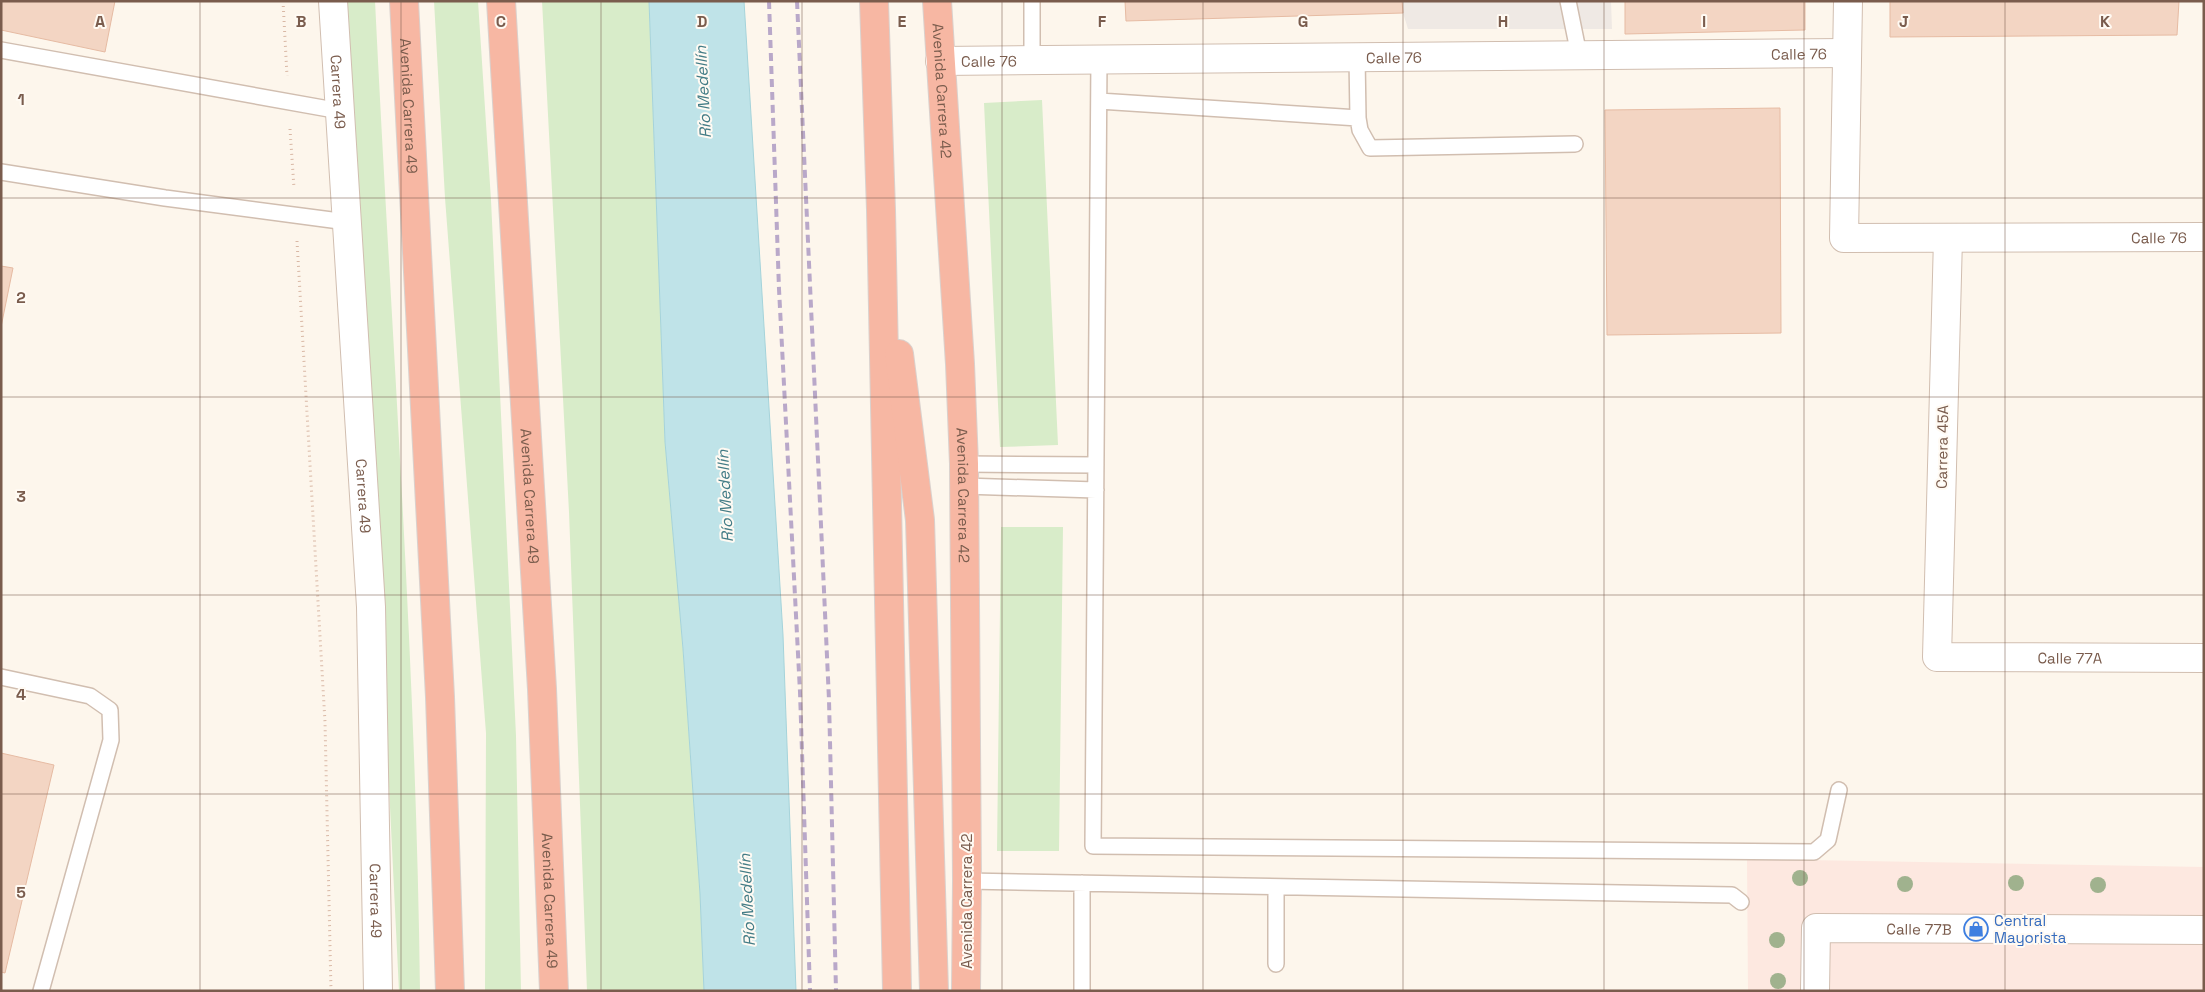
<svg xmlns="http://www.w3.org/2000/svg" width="2205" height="992" font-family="'Space Grotesk',sans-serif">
<rect width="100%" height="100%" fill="#fdf6ec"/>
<!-- commercial -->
<path fill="#fde8e0" d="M1747,859L2204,867V991H1748Z"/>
<!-- industrial -->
<path fill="#efe9e4" d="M1402,1H1611L1612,29H1408L1403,13Z"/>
<!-- green -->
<path fill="#d8ecc9" d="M347,1H375C391,331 416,660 420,991H399L374,480Z
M434,1H478L491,200L516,736L521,991H485L486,733L445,198Z
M542,1H649L665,442L683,649L700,894L704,991H587L569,512Z
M1042,100L1058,445L1000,447L984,103Z
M1001,527H1063L1059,851H997Z"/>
<!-- water -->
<path fill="#bfe3e8" stroke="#a5d3da" d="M649,1H744L783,635L796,991H704L700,894L683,649L665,442Z"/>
<!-- building -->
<path fill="#f3d5c3" stroke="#e6bba3" d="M1,1H115L105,52L1,30Z
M1125,1H1402L1403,13L1126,21Z
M1625,1H1805V30L1625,34Z
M1890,1H2179L2177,35L1890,37Z
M1780,108L1781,333L1607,335L1605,110Z
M1,266L13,268L1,327Z
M1,753L54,765L5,973L1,972Z"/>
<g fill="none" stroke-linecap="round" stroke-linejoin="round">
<!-- lane casing -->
<g stroke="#d1beb0" stroke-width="18">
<path id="lane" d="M1568,1L1579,55
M1,50L340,111
M1357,57L1358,118L1360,130L1370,148L1575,144
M1099,59L1093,846L1814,852L1828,840L1839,790
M1032,60V1
M1099,101L1358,118
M1,172L165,198L347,222
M964,464L1096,465
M964,486L1096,490
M1,677L90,696L110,710L111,740L41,991
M967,881L1732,895L1741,902
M1082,883V991
M1276,888V964"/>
</g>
<!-- street casing -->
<g stroke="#d1beb0" stroke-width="30">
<g id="street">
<path id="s1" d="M333,1L371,607L378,991"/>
<path id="s2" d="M1848,1L1844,238L2204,237"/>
<path id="s3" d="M940,61L1847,53"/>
<path id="s4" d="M1948,238L1937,657L2204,658"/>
<path id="s5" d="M1815,991L1816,928L2204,930"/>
</g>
</g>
<!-- highway casing -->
<g stroke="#dad1cd" stroke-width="30">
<g id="highway">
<path id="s6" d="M404,1L440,697L450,991"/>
<path id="s7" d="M501,1L542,689L554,991"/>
<path d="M874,1L881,210L897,991"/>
<path id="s8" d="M937,1L960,364L964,464L967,881L966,991"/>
<path d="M899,354L920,520L934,991"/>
</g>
</g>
<!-- path -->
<path stroke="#d9b8a5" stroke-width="3" stroke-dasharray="1 4" stroke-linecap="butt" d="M283,1L287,76
M290,129L294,188
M297,241L325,722L331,991"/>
<!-- lane -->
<use href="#lane" stroke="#fff" stroke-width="15"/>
<!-- street -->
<use href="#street" stroke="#fff" stroke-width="28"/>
<!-- highway -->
<use href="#highway" stroke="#f7b7a3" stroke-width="28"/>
<!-- rail -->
<path stroke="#b9a8c9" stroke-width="4" stroke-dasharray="8 5" stroke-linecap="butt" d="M769,1L779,289L800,692L810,991
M797,1L829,700L836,991"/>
</g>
<!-- trees -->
<g fill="#a0b28e">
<circle cx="1800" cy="878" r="8"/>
<circle cx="2016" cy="883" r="8"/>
<circle cx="1905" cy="884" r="8"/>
<circle cx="2098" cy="885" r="8"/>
<circle cx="1777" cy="940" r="8"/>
<circle cx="1778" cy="981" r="8"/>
</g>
<!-- grid -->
<path fill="none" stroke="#7a5c4d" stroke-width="1" stroke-opacity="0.55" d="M200,1V991M401,1V991M601,1V991M802,1V991M1002,1V991M1203,1V991M1403,1V991M1604,1V991M1804,1V991M2005,1V991M1,198H2204M1,397H2204M1,595H2204M1,794H2204"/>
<!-- icons -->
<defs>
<g id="shop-ring" transform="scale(1.25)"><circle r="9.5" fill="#fffaf3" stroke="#3f7fe0" stroke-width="1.5"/><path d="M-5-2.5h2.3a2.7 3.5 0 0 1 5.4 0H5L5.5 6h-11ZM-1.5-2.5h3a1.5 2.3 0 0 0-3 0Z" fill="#3f7fe0"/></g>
</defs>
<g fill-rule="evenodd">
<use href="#shop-ring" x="1976" y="929"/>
</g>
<g text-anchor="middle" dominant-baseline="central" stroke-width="4" stroke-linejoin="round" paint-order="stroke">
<!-- street labels -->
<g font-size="15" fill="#7a5c4d" stroke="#fffaf3">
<text stroke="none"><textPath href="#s3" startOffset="859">Calle 76</textPath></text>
<text stroke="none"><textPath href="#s3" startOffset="454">Calle 76</textPath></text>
<text stroke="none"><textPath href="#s3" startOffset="49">Calle 76</textPath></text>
<text stroke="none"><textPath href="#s1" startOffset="91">Carrera 49</textPath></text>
<text stroke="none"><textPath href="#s8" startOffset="90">Avenida Carrera 42</textPath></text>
<text stroke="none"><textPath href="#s6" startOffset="105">Avenida Carrera 49</textPath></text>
<text stroke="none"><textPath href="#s2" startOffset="552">Calle 76</textPath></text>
<text transform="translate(1942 447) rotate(-89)">Carrera 45A</text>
<text stroke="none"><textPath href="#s1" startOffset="496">Carrera 49</textPath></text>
<text stroke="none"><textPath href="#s7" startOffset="496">Avenida Carrera 49</textPath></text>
<text stroke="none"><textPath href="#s8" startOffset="495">Avenida Carrera 42</textPath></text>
<text stroke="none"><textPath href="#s4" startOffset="552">Calle 77A</textPath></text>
<text stroke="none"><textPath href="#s1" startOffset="901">Carrera 49</textPath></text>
<text stroke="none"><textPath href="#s7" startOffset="901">Avenida Carrera 49</textPath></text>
<text transform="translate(966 901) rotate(-90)">Avenida Carrera 42</text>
<text stroke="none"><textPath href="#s5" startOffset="166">Calle 77B</textPath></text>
</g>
<!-- shop labels -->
<g font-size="15" fill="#366cbe" stroke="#fffaf3" text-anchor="start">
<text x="1994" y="920">Central<tspan x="1994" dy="17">Mayorista</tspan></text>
</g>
<!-- water labels -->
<g font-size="16" font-style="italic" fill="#437c86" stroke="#fffaf3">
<text transform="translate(703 92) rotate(-93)">Río Medellín</text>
<text transform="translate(725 496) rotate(-93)">Río Medellín</text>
<text transform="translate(747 900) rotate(-93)">Río Medellín</text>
</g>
</g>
<g font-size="16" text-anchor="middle" font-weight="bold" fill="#7a5c4d" stroke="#fffaf3" stroke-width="4" stroke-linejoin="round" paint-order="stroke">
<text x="100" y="27">A</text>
<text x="301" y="27">B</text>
<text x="501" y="27">C</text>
<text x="702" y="27">D</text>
<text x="902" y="27">E</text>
<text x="1102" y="27">F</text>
<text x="1303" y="27">G</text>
<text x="1503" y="27">H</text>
<text x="1704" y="27">I</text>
<text x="1904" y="27">J</text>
<text x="2105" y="27">K</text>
<text x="21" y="105">1</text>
<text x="21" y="303">2</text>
<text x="21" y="502">3</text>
<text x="21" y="700">4</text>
<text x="21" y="898">5</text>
</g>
<!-- border -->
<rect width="2205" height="992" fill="none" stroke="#7a5c4d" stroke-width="5"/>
</svg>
